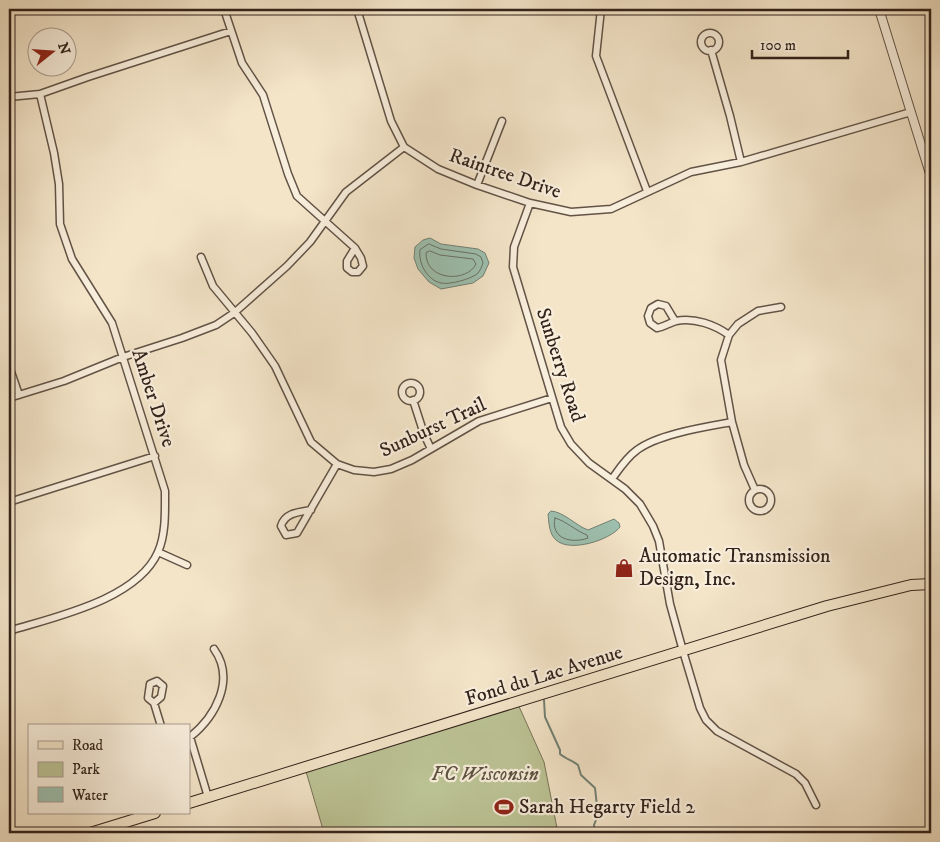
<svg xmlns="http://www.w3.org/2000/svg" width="940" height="842" font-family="'IM FELL DW Pica',serif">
<rect width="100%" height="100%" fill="#f4e5c9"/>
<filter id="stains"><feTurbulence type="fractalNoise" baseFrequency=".004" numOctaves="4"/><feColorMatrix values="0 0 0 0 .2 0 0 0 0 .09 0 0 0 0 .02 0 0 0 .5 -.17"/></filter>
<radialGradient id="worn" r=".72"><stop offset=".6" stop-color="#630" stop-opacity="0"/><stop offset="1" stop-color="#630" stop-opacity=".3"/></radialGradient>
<!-- green -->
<path fill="#bcc496" stroke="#777358" d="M517,702L544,762L558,833H324L305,768Z"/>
<!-- water -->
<path fill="#9dc0af" stroke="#728174" d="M430,238L441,244L478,249L485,253L489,263L483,276L473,283L441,289L429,282L418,269L414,258L415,247L423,240Z
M551,511C564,512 575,525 588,530L614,519L619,523L620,527C610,540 570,553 556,540C549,534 549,523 548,514Z"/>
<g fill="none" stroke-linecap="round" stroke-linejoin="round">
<!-- shore -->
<path stroke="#687165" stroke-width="1" d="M429,244L441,249L476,254L481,257L483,263C482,266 480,271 478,273C472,279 449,285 441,283C427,280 418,263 420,250Z
M430,251L440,255L473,259L476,264C467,283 425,281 426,253Z
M555,518C566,521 576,531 587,535L588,538C572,544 550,539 555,518Z"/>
<!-- stream -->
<path stroke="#728174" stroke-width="2" d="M544,700L545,717L560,750V754C566,759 573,761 578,765L581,775L595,788L598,815L594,825L595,833"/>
<!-- minor casing -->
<g stroke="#625346" stroke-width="9">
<path id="minor" d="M224,9L242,63L263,95L288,174L297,196L355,248L361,258L363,266L358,272H352L347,268V261L355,248
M357,9L391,121L404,147L438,169L477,185L530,203L571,212L611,209L691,172L741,162L911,112
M601,9L596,56L647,191
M701 42a9 9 0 1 1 18 0a9 9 0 1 1-18 0Z
M711,50L730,116L741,162
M9,97L40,94L88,77L231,31
M477,185L502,121
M530,203L514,247L513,267L561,427L571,444L589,463L625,489L640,504L653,526L659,541L670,604L683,651L700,708L706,720L717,731L796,774L805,783L816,805
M201,257L213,286L252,333L275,366L311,442L337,464L354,470L374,472L391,469L412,460L479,421L552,398
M675,321L666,306L658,304L651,308L648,316L650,323L657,328C664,327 669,323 676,321C694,317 715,325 729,335
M9,366L19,395
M402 392a9 9 0 1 1 18 0a9 9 0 1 1-18 0Z
M9,398L64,381L123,357L182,338L216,325L234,313L287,266L310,242L346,192L404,147
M413,400L424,434L431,449
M612,479C619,469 626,458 637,450C658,434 705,427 732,422
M749 500a11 11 0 1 1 22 0a11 11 0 1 1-22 0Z
M755,490L744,465L732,422L721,360L729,335L738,324L758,311L781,307
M9,502L155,456
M311,510C298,512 285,513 281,526L286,535L297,533L337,464
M158,552L187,565
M9,631C54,617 137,600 158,552C166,534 165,511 165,491L112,323L72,259L60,224L59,184L54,153L40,94
M154,703L161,697L163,686L157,681L150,684L148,698L154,703L161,726
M208,797L190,737C215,717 236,680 214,649"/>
</g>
<!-- tertiary casing -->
<g stroke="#625346" stroke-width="10">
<path id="tertiary" d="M879,9L931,177"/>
</g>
<!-- primary casing -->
<g stroke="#32221b" stroke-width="12">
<path id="primary" d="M189,803L827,606L911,585L931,584
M90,833L155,813"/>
</g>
<!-- minor -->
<use href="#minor" stroke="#f8eedc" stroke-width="6"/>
<!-- tertiary -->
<use href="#tertiary" stroke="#f8eedc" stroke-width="8"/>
<!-- primary -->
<use href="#primary" stroke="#f4e5c9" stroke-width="10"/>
</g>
<!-- icons -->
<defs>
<g id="shop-bare" transform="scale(1.5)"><path d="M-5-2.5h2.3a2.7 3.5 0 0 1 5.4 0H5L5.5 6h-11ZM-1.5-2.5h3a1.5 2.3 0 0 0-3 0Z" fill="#8f2418" stroke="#f8eedc" stroke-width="2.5" paint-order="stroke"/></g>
<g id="stadium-bare" transform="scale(1.5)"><path d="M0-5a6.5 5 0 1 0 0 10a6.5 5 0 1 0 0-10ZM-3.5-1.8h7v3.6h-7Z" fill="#8f2418" stroke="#f8eedc" stroke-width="2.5" paint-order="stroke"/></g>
</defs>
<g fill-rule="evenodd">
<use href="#shop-bare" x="624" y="568"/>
<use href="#stadium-bare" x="504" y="807"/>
</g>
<g text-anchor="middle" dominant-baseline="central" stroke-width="4.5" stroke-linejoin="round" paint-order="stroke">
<!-- street labels -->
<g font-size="20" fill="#32221b" stroke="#f8eedc">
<text transform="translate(505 174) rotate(19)">Raintree Drive</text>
<text transform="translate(560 365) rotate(72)">Sunberry Road</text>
<text transform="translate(153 398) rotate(72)">Amber Drive</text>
<text transform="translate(433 428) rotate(-25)">Sunburst Trail</text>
<text transform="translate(544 676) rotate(-17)">Fond du Lac Avenue</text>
</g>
<!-- poi labels -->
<g font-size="20" fill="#32221b" stroke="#f8eedc" text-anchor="start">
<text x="639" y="556">Automatic Transmission<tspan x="639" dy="23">Design, Inc.</tspan></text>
<text x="519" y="807">Sarah Hegarty Field 2</text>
</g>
<!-- park labels -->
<g font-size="20" font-style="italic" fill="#5b5340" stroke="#f8eedc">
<text x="485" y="774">FC Wisconsin</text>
</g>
</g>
<!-- margin -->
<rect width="940" height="842" fill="none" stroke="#f4e5c9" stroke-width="30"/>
<rect x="10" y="10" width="920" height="822" fill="none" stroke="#32221b" stroke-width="2.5"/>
<rect x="15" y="15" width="910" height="812" fill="none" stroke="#32221b"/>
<!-- legend -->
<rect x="28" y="724" width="162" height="90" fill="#f8eedc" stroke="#a99c8f"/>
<rect x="38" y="741" width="25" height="8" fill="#f4e5c9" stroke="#a99c8f"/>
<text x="72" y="750" font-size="15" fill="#32221b">Road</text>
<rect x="38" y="762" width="25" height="15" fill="#bcc496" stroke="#a99c8f"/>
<text x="72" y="774" font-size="15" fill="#32221b">Park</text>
<rect x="38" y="787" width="25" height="15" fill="#9dc0af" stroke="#a99c8f"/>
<text x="72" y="800" font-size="15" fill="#32221b">Water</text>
<!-- north arrow -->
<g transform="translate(52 52) rotate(73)"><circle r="24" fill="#f8eedc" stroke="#a99c8f"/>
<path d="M0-4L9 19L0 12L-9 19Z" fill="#8f2418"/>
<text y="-8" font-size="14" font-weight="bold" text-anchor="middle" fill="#32221b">N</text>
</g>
<!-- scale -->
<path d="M752 50v8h96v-8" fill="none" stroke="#32221b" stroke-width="2.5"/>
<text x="760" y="50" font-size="15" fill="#32221b" stroke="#f8eedc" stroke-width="4" paint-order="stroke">100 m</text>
<rect width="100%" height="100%" filter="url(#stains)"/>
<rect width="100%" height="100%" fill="url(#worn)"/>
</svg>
